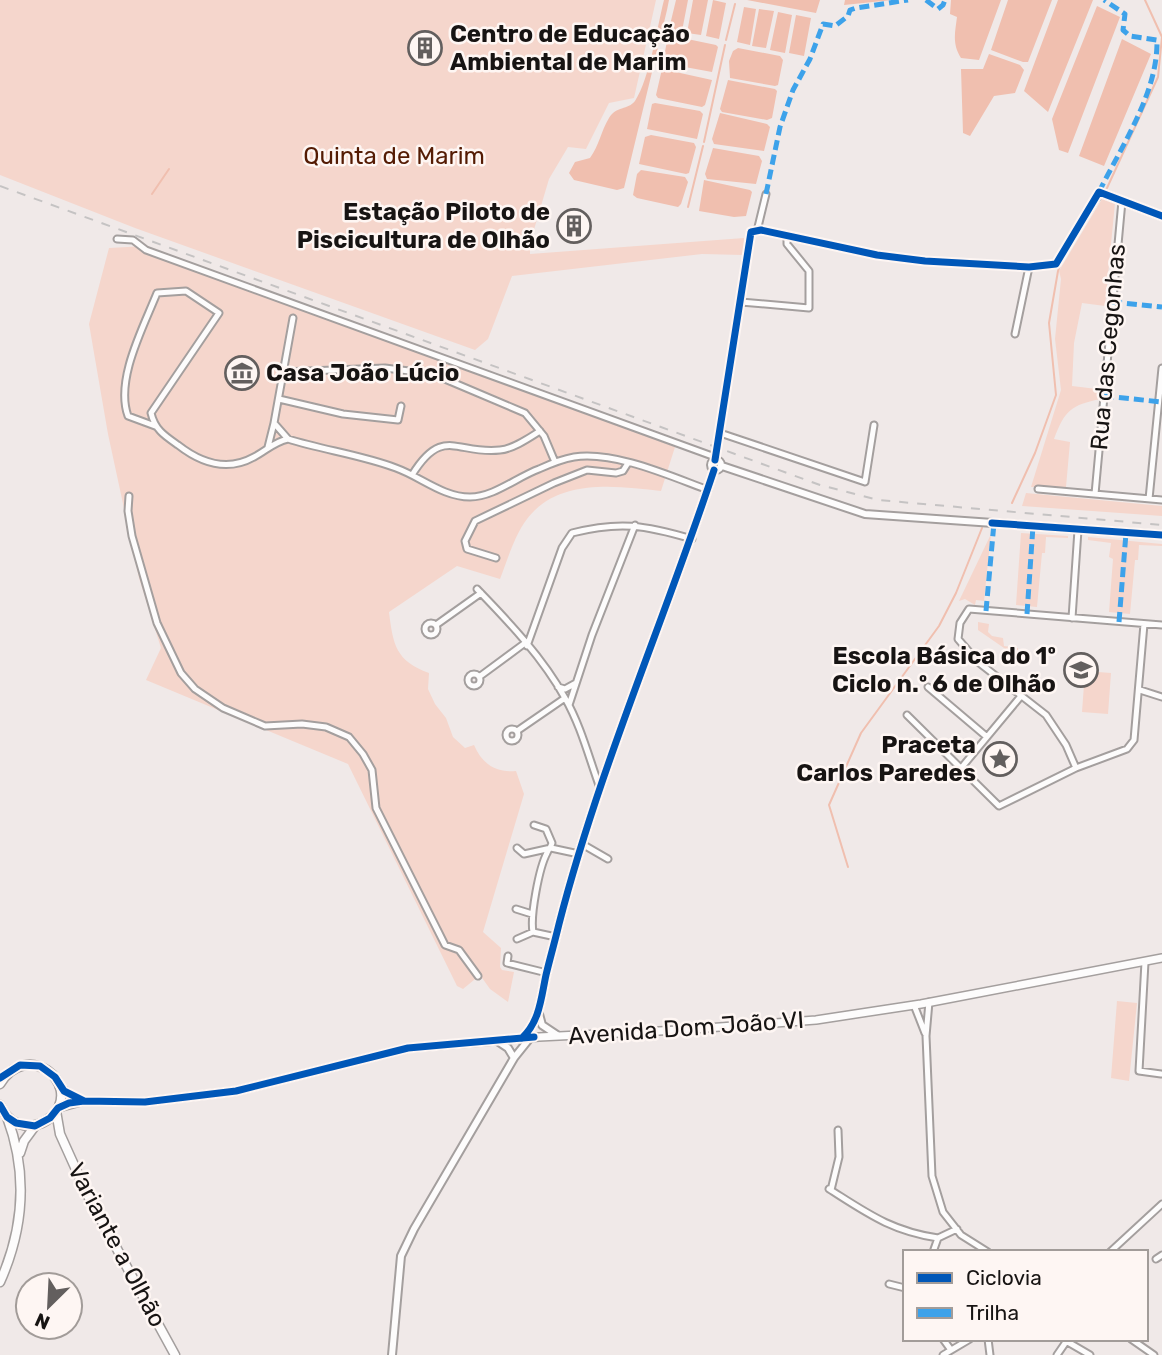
<svg xmlns="http://www.w3.org/2000/svg" width="1162" height="1355" font-family="Rubik,sans-serif">
<rect width="100%" height="100%" fill="#f0e9e8"/>
<!-- green -->
<path fill="#f5d6cc" d="M0,0H656L634,98L609,103L586,149L568,147L549,179L530,243V254L744,238L743,255L702,254L512,276L488,339L475,350L135,228L0,175Z
M1102,199L1115,203L1105,306L1082,303L1074,343L1072,386L1097,389L1101,399C1071,405 1065,410 1054,439L1070,442L1066,487H1031L1061,390L1055,339L1061,279L1059,271Z
M146,246L675,447L661,491C616,486 558,478 527,519C514,536 508,559 500,579L457,566L389,612C393,645 396,661 429,673L428,689L435,704L446,718L453,737L465,748L474,745C482,764 496,773 516,771L524,794L483,932L501,948L500,967L502,970L514,972L508,1002L490,989L480,975L463,989L457,986L348,764L146,680L161,648L139,578L108,434L89,324L109,248Z
M1026,493L1162,506V516L1022,506Z
M1021,533L1068,536V538L1046,537L1045,553H1042L1037,607L1016,605Z
M991,534L984,601L976,600L975,605L965,599L959,601Z
M1088,537L1162,544V546L1139,545L1138,560H1135L1130,614L1109,612L1113,559L1109,557L1111,543L1088,540Z
M978,622L989,624L988,632L992,636L1003,638L1004,646L1018,648L1017,657L978,630Z
M1085,671L1111,673L1108,714L1082,712Z
M1117,1001L1137,1003L1129,1081L1111,1078Z"/>
<!-- water -->
<path fill="#f0bfaf" d="M664,0H669L667,10L624,188L617,190L574,180L569,173L575,162L590,158C599,146 601,131 609,118C616,106 628,110 635,101C650,78 657,27 664,0Z
M676,0H688L682,31L669,29Z
M693,0H708L701,35L687,33Z
M713,0L726,3L719,39L706,36Z
M747,0H820L816,13Z
M845,0H892L844,5Z
M951,0H1001L979,60L961,58C952,44 955,33 957,17L950,14Z
M1008,0H1052L1028,62H1023L991,50Z
M1058,0H1093L1048,112L1024,91Z
M1097,6L1120,17L1068,153L1059,150L1052,119Z
M744,7L756,9L750,45L737,42Z
M759,9L774,11L766,48L752,46Z
M778,12L792,15L785,53L770,50Z
M796,15L811,18L804,56L789,53Z
M668,35L716,45L718,47L712,72L663,63Z
M1122,39L1151,54L1104,166L1079,156Z
M738,48L780,56L783,60L778,85L775,86L730,78L729,61L733,51Z
M989,54L1020,65L1024,70L1015,93L994,96L970,136L963,133L961,69H983Z
M662,69L712,80L705,105L702,107L658,98L656,95Z
M728,80L775,89L777,91L772,118L767,120L722,112L720,109Z
M655,103L700,111L703,114L697,139L647,129L652,104Z
M720,113L767,124L770,127L764,151L714,144L712,139Z
M651,135L694,143L696,147L689,173L686,174L639,164L645,137Z
M713,148L759,156L762,161L756,184L707,179L705,174Z
M641,170L685,177L688,182L681,204L678,207L637,198L633,195L637,174Z
M704,180L750,190L752,192L746,216L734,217L699,211Z"/>
<g fill="none" stroke-linecap="round" stroke-linejoin="round">
<!-- stream -->
<path stroke="#f0bfaf" stroke-width="2" d="M726,40L735,4
M704,142L725,45
M152,194L169,169
M1099,198L1107,188L1158,77L1162,37L1145,0
M688,207L703,146
M1012,503L1035,453L1056,395L1049,323L1058,271L1063,257
M848,867L829,805L861,733L939,626L956,593L982,528"/>
<!-- minor casing -->
<g stroke="#a49f9e" stroke-width="9">
<path id="minor" d="M757,231L766,194
M117,239L133,240L146,250L715,457
M741,302L809,308V271L787,244V235
M1015,334L1029,267
M282,372L385,368L433,374L525,413L544,436L555,462
M279,399L343,414L398,420L401,406
M155,426L128,416C115,380 143,328 157,293L186,291L219,313L151,413C155,430 165,436 178,445C201,463 227,472 254,457C267,450 274,442 288,439C323,450 362,455 396,468C421,477 443,497 470,497C494,497 517,477 539,469C550,464 562,459 574,457C615,451 670,476 708,490
M720,433L865,482L874,425
M288,439L274,423L293,318
M268,447L274,423
M715,460L751,232L761,230L877,255L925,261L1029,267L1056,264L1097,197
M412,475C443,425 457,455 500,450C513,449 529,438 540,431
M1038,489L1162,500
M1095,494L1122,201
M129,496L128,511L132,536L157,623L181,673L195,689L223,708L265,726L302,724L326,727L349,737L363,754L372,770L376,808L439,933L445,945L459,950L478,976
M1149,499L1162,368
M496,558L467,549L465,541L475,521L554,483L587,470L616,473L623,471L628,463
M477,589C509,622 543,658 565,698C581,726 589,758 600,788
M1072,618L1078,530
M425 629a6 6 0 1 1 12 0a6 6 0 1 1-12 0Z
M436,625L481,593
M527,646L562,548L572,533C619,521 645,525 692,539
M468 680a6 6 0 1 1 12 0a6 6 0 1 1-12 0Z
M479,677L525,643
M558,687L565,689L576,683
M928,687L987,737
M1140,690L1162,697
M569,705L592,635L635,525
M907,715L999,806L1076,768L1127,749L1134,740L1144,624
M506 735a6 6 0 1 1 12 0a6 6 0 1 1-12 0Z
M517,731L565,698
M962,767L1021,696
M1076,768L1066,745L1046,715L978,662L958,639L960,623L969,609L1162,625
M534,825L546,829L552,843C551,847 548,850 547,853C539,868 530,916 533,932L556,937
M582,844L608,859
M517,848L524,854L551,848L579,854
M516,909L532,914
M517,939L533,932
M508,956L507,963L547,973
M1145,962L1139,1071L1161,1074
M929,1002L926,1036L932,1176L943,1212L961,1235L988,1252
M914,1005L925,1033
M829,1189C867,1213 891,1231 938,1238
M831,1190L839,1157L838,1130
M933,1252L938,1238L957,1229
M1110,1252L1162,1204
M1156,1259L1162,1255
M889,1284L905,1288
M943,1339L951,1350
M988,1339L990,1355
M1131,1339L1154,1355
M1066,1341L1090,1355
M943,1355L970,1339
M1057,1355L1068,1339"/>
</g>
<!-- tertiary casing -->
<g stroke="#a49f9e" stroke-width="10">
<path id="tertiary" d="M1097,197L1099,192L1162,216
M711 465a5 5 0 1 1 10 0a5 5 0 1 1-10 0Z
M722,466L865,514L1162,535
M539,1014L542,1025L557,1035
M522,1038C540,1021 541,998 546,975C550,958 555,941 559,924C599,769 664,621 714,470
M496,1040L508,1048L514,1058
M392,1355L401,1256L414,1229L514,1058L530,1038"/>
</g>
<!-- secondary casing -->
<g stroke="#a49f9e" stroke-width="10">
<path id="secondary" d="M59,1086L69,1094L84,1101
M58,1108L84,1101L145,1102L236,1091L408,1048L539,1037L679,1030L816,1020L921,1004L1162,958"/>
</g>
<!-- primary casing -->
<g stroke="#a49f9e" stroke-width="11">
<path id="primary" d="M0,1084C27,1039 82,1083 53,1115C46,1122 38,1126 29,1126C15,1125 5,1117 0,1105
M56,1111L60,1134L88,1196L175,1355
M20,1153L24,1141L35,1126
M0,1282C24,1228 28,1173 7,1117"/>
</g>
<!-- minor -->
<use href="#minor" stroke="#fdfcfc" stroke-width="5"/>
<!-- tertiary -->
<use href="#tertiary" stroke="#fdfcfc" stroke-width="6"/>
<!-- secondary -->
<use href="#secondary" stroke="#fdfcfc" stroke-width="7"/>
<!-- primary -->
<use href="#primary" stroke="#fdfcfc" stroke-width="8"/>
<!-- rail -->
<path stroke="#c5c3c3" stroke-width="2" stroke-dasharray="9 9" stroke-linecap="butt" d="M0,186L820,485L878,500L1162,525"/>
<!-- quiet -->
<path stroke="#3da2ea" stroke-width="5" stroke-dasharray="10 5" stroke-linecap="butt" d="M926,0L938,9L943,5L945,0
M1099,192C1122,145 1158,93 1157,40L1130,36L1123,30L1125,14L1104,0
M766,194L780,127L793,90L810,59L823,24L835,26L848,16L850,10L856,8L908,0
M1112,302L1162,307
M1104,396L1162,402
M986,611L994,523
M1027,614L1033,526
M1119,622L1126,533"/>
<!-- cycleway casing -->
<g stroke="#fef6f3" stroke-width="11">
<path id="cycleway" d="M715,460L751,232L761,230L877,255L925,261L1029,267L1056,264L1099,192L1162,216
M992,523L1162,535
M522,1038C540,1021 541,998 546,975C550,958 555,941 559,924C599,769 664,621 714,470
M0,1078L20,1065L40,1066L55,1077L64,1091L84,1101
M0,1105L7,1117L16,1123L35,1126L50,1118L58,1108L69,1103L84,1101L145,1102L236,1091L408,1048L534,1037"/>
</g>
<!-- cycleway -->
<use href="#cycleway" stroke="#0057b8" stroke-width="7"/>
</g>
<!-- icons -->
<defs>
<g id="building-ring" transform="scale(1.75)"><circle r="9.5" fill="#fef6f3" stroke="#635f5e" stroke-width="1.5"/><path d="M-4-6H4V6H1V3H-1V6H-4ZM-2.5-4.3h1.7v1.8h-1.7ZM.8-4.3h1.7v1.8H.8ZM-2.5-1h1.7V.8h-1.7ZM.8-1h1.7V.8H.8Z" fill="#635f5e"/></g>
<g id="museum-ring" transform="scale(1.75)"><circle r="9.5" fill="#fef6f3" stroke="#635f5e" stroke-width="1.5"/><path d="M0-6L6-3V-2H-6V-3ZM-5-1h2V3h-2ZM-1-1h2V3h-2ZM3-1h2V3H3ZM-6 4H6V6H-6Z" fill="#635f5e"/></g>
<g id="school-ring" transform="scale(1.75)"><circle r="9.5" fill="#fef6f3" stroke="#635f5e" stroke-width="1.5"/><path d="M0-5L7-2L0 1L-7-2ZM-4 1L0 2.5L4 1V4Q0 6-4 4Z" fill="#635f5e"/></g>
<g id="sight-ring" transform="scale(1.75)"><circle r="9.5" fill="#fef6f3" stroke="#635f5e" stroke-width="1.5"/><path d="M0-6L1.8-2.2L6-1.7L2.9 1.2L3.7 5.4L0 3.3L-3.7 5.4L-2.9 1.2L-6-1.7L-1.8-2.2Z" fill="#635f5e"/></g>
</defs>
<g fill-rule="evenodd">
<use href="#building-ring" x="425" y="48"/>
<use href="#building-ring" x="574" y="226"/>
<use href="#museum-ring" x="242" y="373"/>
<use href="#school-ring" x="1081" y="670"/>
<use href="#sight-ring" x="1000" y="759"/>
</g>
<g text-anchor="middle" dominant-baseline="central" stroke-width="5" stroke-linejoin="round" paint-order="stroke">
<!-- poi labels -->
<g font-size="24" font-weight="bold" fill="#171413" stroke="#fef6f3" text-anchor="end">
<text x="450" y="34" text-anchor="start">Centro de Educação<tspan x="450" dy="28">Ambiental de Marim</tspan></text>
<text x="550" y="212">Estação Piloto de<tspan x="550" dy="28">Piscicultura de Olhão</tspan></text>
<text x="266" y="373" text-anchor="start">Casa João Lúcio</text>
<text x="1056" y="656">Escola Básica do 1º<tspan x="1056" dy="28">Ciclo n.º 6 de Olhão</tspan></text>
<text x="976" y="745">Praceta<tspan x="976" dy="28">Carlos Paredes</tspan></text>
</g>
<!-- park labels -->
<g font-size="24" fill="#541b03" stroke="#fef6f3">
<text x="394" y="156">Quinta de Marim</text>
</g>
<!-- street labels -->
<g font-size="24" fill="#171413" stroke="#fef6f3">
<text transform="translate(1108 347) rotate(-85)">Rua das Cegonhas</text>
<text transform="translate(686 1028) rotate(-4)">Avenida Dom João VI</text>
<text transform="translate(117 1245) rotate(62)">Variante a Olhão</text>
</g>
</g>
<!-- legend -->
<rect x="903" y="1250" width="245" height="91" fill="#fef6f3" stroke="#a29c99" stroke-width="2"/>
<rect x="917" y="1273" width="35" height="10" fill="#0057b8" stroke="#a29c99" stroke-width="2"/>
<text x="966" y="1285" font-size="21" fill="#171413">Ciclovia</text>
<rect x="917" y="1308" width="35" height="10" fill="#3da2ea" stroke="#a29c99" stroke-width="2"/>
<text x="966" y="1320" font-size="21" fill="#171413">Trilha</text>
<!-- north arrow -->
<g transform="translate(49 1306) rotate(204)"><circle r="33" fill="#fef6f3" stroke="#a29c99" stroke-width="2"/>
<path d="M0-5L12 26L0 18L-12 26Z" fill="#635f5e"/>
<text y="-10" font-size="19" font-weight="bold" text-anchor="middle" fill="#171413">N</text>
</g>
</svg>
